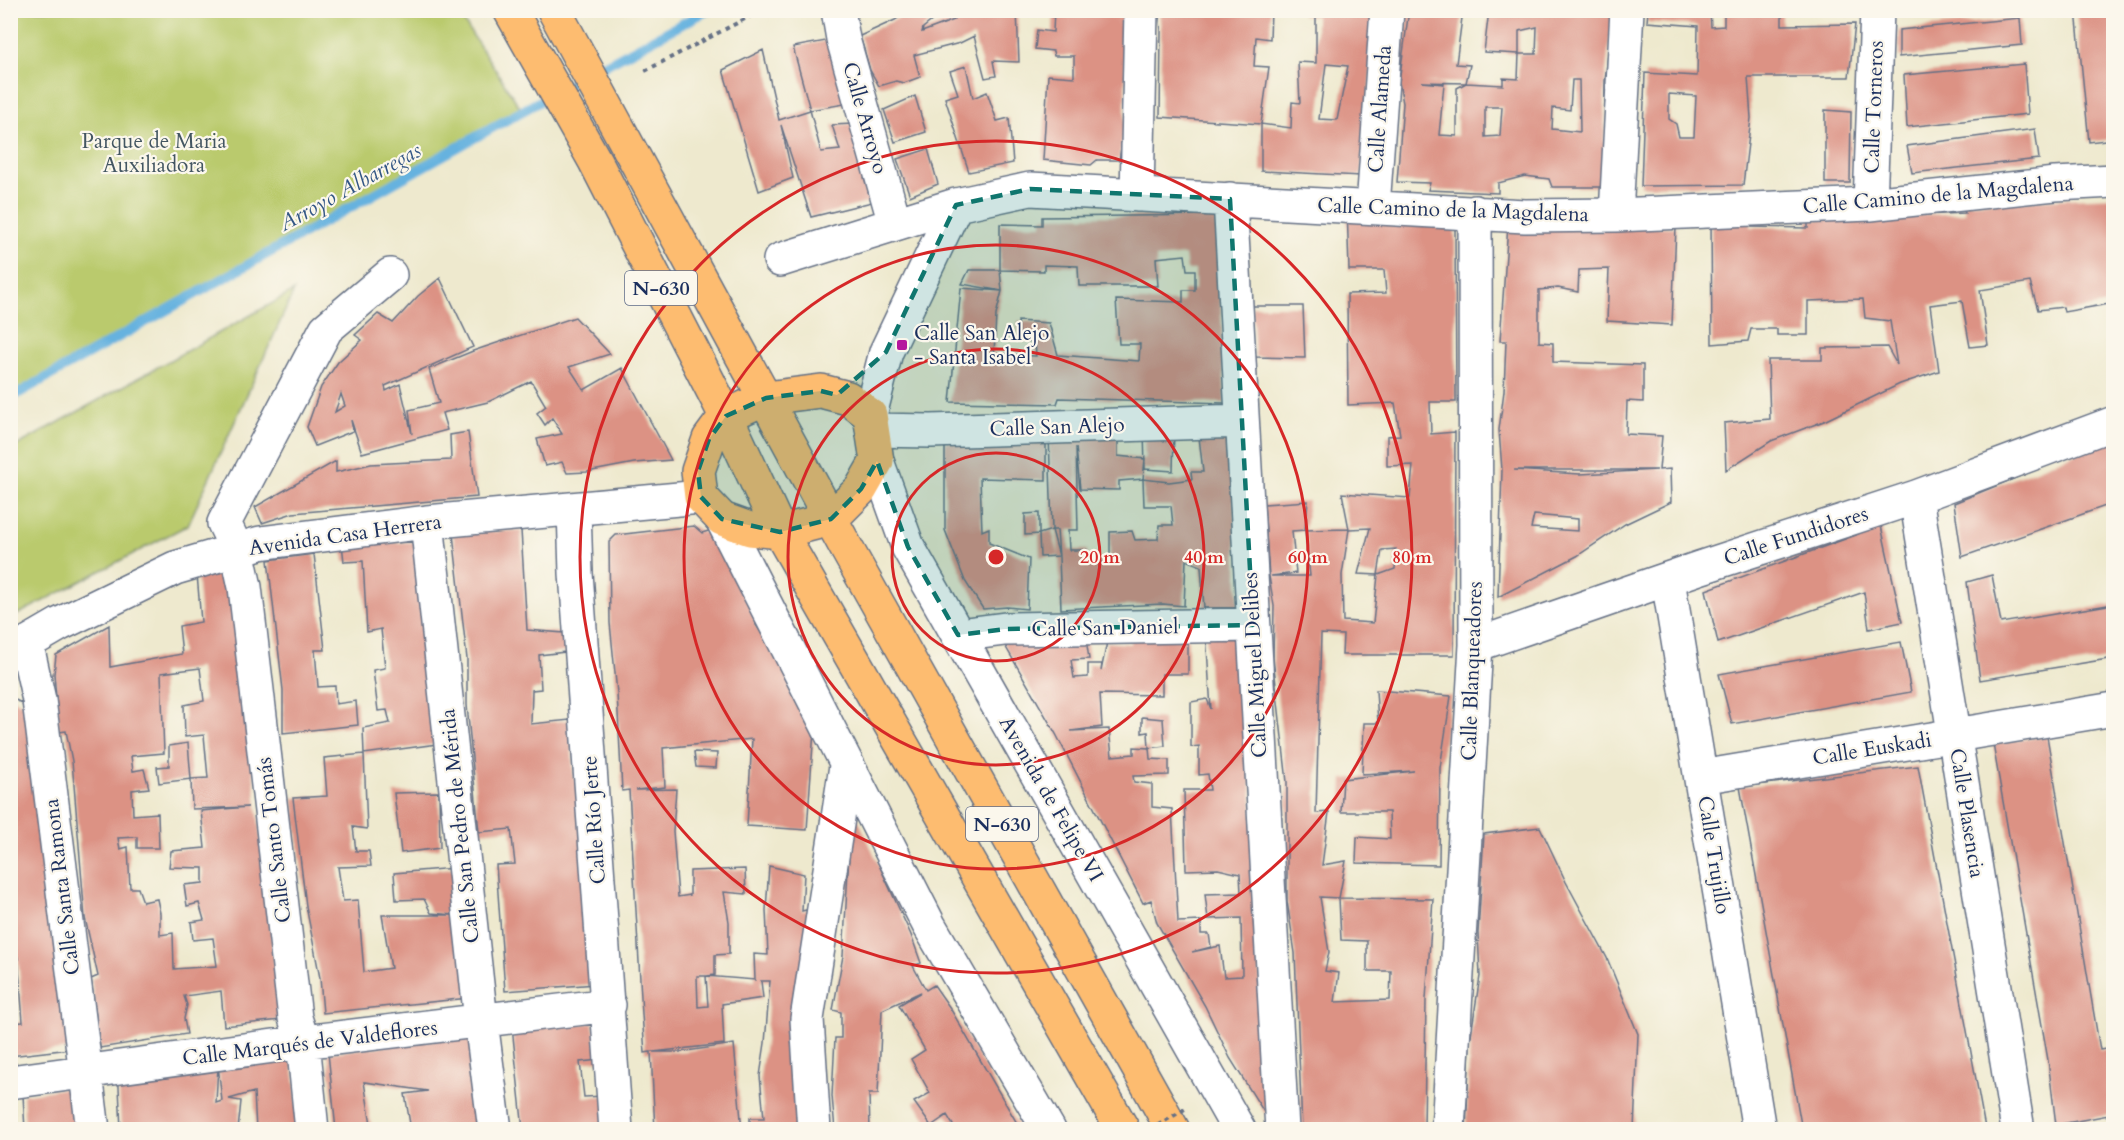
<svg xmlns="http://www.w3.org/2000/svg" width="2124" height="1140" font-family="Cardo,serif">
<rect width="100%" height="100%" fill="#fbf7ec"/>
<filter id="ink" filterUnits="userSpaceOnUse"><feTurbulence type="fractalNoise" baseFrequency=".0167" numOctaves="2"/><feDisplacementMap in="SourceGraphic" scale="12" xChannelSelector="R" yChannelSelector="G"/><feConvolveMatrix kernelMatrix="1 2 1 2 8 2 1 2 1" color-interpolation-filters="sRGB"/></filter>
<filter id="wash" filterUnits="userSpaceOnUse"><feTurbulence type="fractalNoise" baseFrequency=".008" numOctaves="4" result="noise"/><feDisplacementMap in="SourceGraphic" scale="24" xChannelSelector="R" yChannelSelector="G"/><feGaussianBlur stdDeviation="1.35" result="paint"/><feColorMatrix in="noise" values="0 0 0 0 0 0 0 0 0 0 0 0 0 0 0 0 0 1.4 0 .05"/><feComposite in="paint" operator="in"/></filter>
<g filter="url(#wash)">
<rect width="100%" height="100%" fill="#eee9ce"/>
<!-- green -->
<path fill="#baca6d" stroke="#6a7c66" stroke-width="1.5" d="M11,10L457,11L523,112L11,398Z
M294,291L188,525L11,618V449Z"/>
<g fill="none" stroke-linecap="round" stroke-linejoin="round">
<!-- stream -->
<path stroke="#66b2df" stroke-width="10" d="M10,398L581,78L708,10"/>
</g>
<g id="blocks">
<!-- building -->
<path fill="#dc9284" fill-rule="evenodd" d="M910,10H934L939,15L923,28L922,32L954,20L950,10H966L968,16L992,14V10H1017L1019,62L993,61L996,76L985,78L974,36L960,43L914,55L920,77L904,83L896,81L879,86L870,70L860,36L895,20Z
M1054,10H1126L1125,123L1119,160H1097L1091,165L1043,160L1048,75L1074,77V56H1054L1053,51L1035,49L1037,30L1053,32Z
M1159,10H1271L1270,39L1256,37L1254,66L1269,67L1261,124L1160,117L1161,31Z
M1302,10H1377L1361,176L1261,171V124L1291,128L1292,102L1300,103L1298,62L1316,63V16L1302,15ZM1326,64L1348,66L1337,120L1319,119Z
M1409,10H1463L1456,64L1470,65L1466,83L1422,82L1444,84L1439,135L1457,136V88L1466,83L1503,85V78L1518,79L1519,54H1536L1537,27L1519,31V54L1484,52L1489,10H1613L1605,81L1604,187H1552L1549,179L1525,176L1498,183V193L1428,190L1430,183L1397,182L1403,103L1399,82ZM1572,80H1579L1580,132L1552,129L1553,108L1570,110ZM1485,107H1502L1500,136L1485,137Z
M1648,10H1710L1711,27L1724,26V10H1782V25L1855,24L1849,77H1748L1751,118L1743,185L1641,186L1645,73L1697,76L1698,26L1647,22ZM1669,94L1696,96L1694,137H1679L1676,124L1669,119Z
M2076,10H2114V139L2089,142Z
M2020,18L2022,45L1899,57V30Z
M831,40L845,104L810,110L793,47Z
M763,50L779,120L810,110L821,152L840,150L832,125L853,124L876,201L811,217L781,125L793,178L759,191L723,70Z
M2024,64L2028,114L1907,127L1904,75Z
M966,66L973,98L987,92L997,121L1009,118L1013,163L969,172L945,98L958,94L950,71Z
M915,96L926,132L895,142L884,110Z
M1825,110L1851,112L1850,183H1825Z
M2035,129L2039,159L1912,173L1907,146Z
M928,149L938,184L910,196L897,159Z
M2114,197V303L2064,312L2063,307L2038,310L2030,282L1980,290L1988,345L1970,347L1962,301L1930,305L1939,371L1900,384L1824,421L1771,441L1726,470L1724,423L1770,419L1768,360H1822V348L1887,347L1897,365L1890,321L1865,318L1863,299L1808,301V335H1777V329H1751L1748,341L1712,344L1711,220H1751V227L1808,228V220L1965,213L1963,203Z
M1347,206L1455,222L1456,402H1430L1431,434L1455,432L1454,655H1342L1343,635L1321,634L1316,813L1329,812L1322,865L1346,861L1339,898L1433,899L1426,999L1424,1130H1302L1295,953L1287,901V782L1273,658L1274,606L1269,576L1264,504L1308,501L1305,530L1349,529L1342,575L1343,621L1373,623L1378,575L1358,574L1370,528L1349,529L1342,493L1410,498L1413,465L1387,466V436L1400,435L1395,403L1348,405L1347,294L1386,293L1384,270H1349ZM1305,530L1310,576H1271L1296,573L1292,531ZM1396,549L1395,569L1378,575L1382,550ZM1320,897L1339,898L1341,940L1367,941V971H1391L1390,1000L1335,1002L1339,973L1325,971L1329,952Z
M1217,215L1225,403L1059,398L1057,404L950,402L961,288L1002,291L962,284L969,270H1000L1002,291L996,315L994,354L1036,356L1035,341H1020L1018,321L1049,323L1058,355L1139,361L1140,344H1119L1116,300L1183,302V290H1195V270H1187L1185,255L1156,258L1158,286H1079L1078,266L1044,265V271L1000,270V224L1042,225V217Z
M1508,225L1676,227L1672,325L1607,321L1609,269L1579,270L1578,292L1558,288L1539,290V342L1553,343V362L1643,365V402L1627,401L1626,434L1662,436L1659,470L1670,469L1671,502L1625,524L1577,556L1498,597L1502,470L1499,430L1504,391L1506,341H1500ZM1514,470H1657L1580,474ZM1534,515L1578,519V531L1531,528Z
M440,278L473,347L385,386L386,391L400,384L412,434L409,410L439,403L429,369L473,351L575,317L610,354L569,367L584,390L622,368L671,460L634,463L587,472L567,473L562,462L545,466L537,439L562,434L552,418L545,425L537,413L546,406L531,381L488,402L442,413L447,430L362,453L351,420L353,431L315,446L307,427L321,387L338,362L362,340L355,335L378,314L393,323L418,296ZM341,394L345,406L335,412Z
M1252,306H1303L1305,358L1255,357Z
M1198,428H1231L1239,608H1204L1201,566L1186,560L1184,606L1163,604L1061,609L1059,557L1057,530H1052L1059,556L1040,557L1039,534L1025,535V514L1039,513V534L1052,530L1049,434L1118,432V456L1145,459L1143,479L1119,481V490L1080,489L1076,447L1078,530H1068L1069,550H1087L1086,564L1110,562V532L1132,531L1135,540L1158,539L1159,525H1173L1171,506H1144L1143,479L1169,482L1192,479L1191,472H1203Z
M1144,430L1174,431L1173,471L1145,469Z
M468,432L477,497L293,513L262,523L255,507L336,461V472L371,464L451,460L450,435Z
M2114,438V503L1962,557L1954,503Z
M945,442L1046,443V480L980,478L982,531L989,528V543L1029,559L1027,609L1007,607L983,609L965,581L945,530Z
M1880,521L1902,622L1869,629L1864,592L1718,643L1706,590L1856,535Z
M694,526L702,533L712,530L753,605L756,625L815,716L807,830L747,826L752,739L663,748L665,787L636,790L676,789L673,831L678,897L690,895V871L745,869L746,894L724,892L729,922V954L715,955V975L707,976H697L698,1007L708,1006L706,976L755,980L754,954L768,955L766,910L769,866L804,874L802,911L810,909L802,1130H750V1118H764L760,1076L765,1043L770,981H761L763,998L722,1004L724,1044L653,1052H680L734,1044L742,1130H655L651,1052L645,1053L642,1014L629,790L622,791L617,693L610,623L609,542L616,535Z
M521,530L527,630L564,633L565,652L539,655L541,689L532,690L531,724L570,720L574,780L579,779L596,984L505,991L496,865L515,864L511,829L479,832L467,705V659L453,534Z
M417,542L437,744L364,754L363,728L390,723L387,710L378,711L373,670L385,668L381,629L367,632L363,561L344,562L342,544Z
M314,554L325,650H315L318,687L335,686L336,704L356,701L358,725L283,733V690L268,560Z
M231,572L281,1020L224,1026L221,991L184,996L187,1005L184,1019L187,1034L100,1048L91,979L98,976L85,918L72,761L66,731L59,732L54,674L56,655L109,625L110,667L182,654L179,626L201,622L197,574ZM200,668L204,701L184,705L185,737L204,735L208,778L191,779L188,743L169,746V766L157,767L159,783L191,779L192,809L248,807L201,811L205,848L171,851L169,867L203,868V883L184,885L187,906L199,903L204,920L191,922L193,940L213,938L217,966L174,969L173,933L160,935V913L157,899L143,902L138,888H130L128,847L120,849L118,838L137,837V848H159L158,813L133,815L132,790L149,788L144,769L133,771L131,756L164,753L161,673Z
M1992,575L2001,623L2114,604V658L1980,680L1967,582Z
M1085,632L1089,659L1071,660L1074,678L1088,677V664H1102L1101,671L1107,642L1130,644V637L1188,634V674H1162V695L1100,694L1102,727L1071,731L1109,729L1112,756L1134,754V747L1149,748L1150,759L1169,760V775L1133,776L1134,782L1152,784V807L1172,809L1178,922L1201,921V934H1209L1211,947L1192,952L1220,946L1224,977L1242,976L1241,918L1208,919L1205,894L1241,893L1240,874L1218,869L1186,870L1184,790H1210L1208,774L1199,775V746L1191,747V702L1207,699L1211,709L1206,633H1244L1267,1117L1230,1058L1205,1006L1157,923L1151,900L1143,903L1056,734L1000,637Z
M1901,642L1911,692L1732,724L1719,674Z
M1376,690L1451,696L1440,768L1439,865L1356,863L1357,837L1390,839L1389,812H1341L1343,779L1414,771L1362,774L1364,723H1378Z
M10,697L27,706L70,1049L10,1056V1023L23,1022L18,957L10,958Z
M1142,717L1163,719L1165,746L1149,748L1148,732L1142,733Z
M2047,736L2100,1050L2114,1048V1114L2056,1125L2048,1060L1993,744Z
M694,752L717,753L716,768L696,767Z
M364,754L367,829L353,827L356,851H369L371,866L338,867L343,901L358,900L364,972L391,968L382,915H454L431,913L424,899L396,900L394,873L455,868L469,998L323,1013L320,978L306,906L293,798L327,796L324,758Z
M1918,766L1985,1128L1802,1130L1740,787Z
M439,792L440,848L401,853L394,793Z
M858,819L911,935L921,963L913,966L926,990L934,985L950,1008L1021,1130H946L953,1125L947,1115L931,1126L914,1102L930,1093L911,1059L925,1050L899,1005L921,992L882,1010L878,1094H869L870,1130H835L832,1096L835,1038H841V1012L833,1010L843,956L851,821Z
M1540,827L1566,882L1607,958L1638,1034L1634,1130H1466L1470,1042L1480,976L1478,933L1484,834Z
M593,1023L600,1060L580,1062L584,1097L605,1096L608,1130H523L512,1027Z
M472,1035L485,1130H442V1126L411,1130L405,1094L428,1091L364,1082L372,1130H336L328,1053Z
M292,1060L301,1130H256L254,1092L229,1099L241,1101L238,1130H121L118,1066ZM218,1065L222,1101L216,1103Z
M78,1086L86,1130H25L23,1095Z"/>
</g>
</g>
<g filter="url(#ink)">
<use href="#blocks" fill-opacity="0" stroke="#657085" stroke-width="1.5"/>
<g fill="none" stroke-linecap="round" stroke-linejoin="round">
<!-- street casing -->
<g stroke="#657085" stroke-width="36">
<path id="street" d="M838,10L843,39L895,224
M1137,195L1141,10
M1230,199L1282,1130
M1870,204L1877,10
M1373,207L1387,10
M1616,215L1627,10
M780,260L956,205
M870,415L886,352L956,205L1030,189L1525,216L1616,215L1870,204L2055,184L2114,181
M873,430L931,431L1242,421
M877,461L908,547L1239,1130
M1916,497L2018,1130
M574,509L576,573L616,1130
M722,519L929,925L1049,1130
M427,522L481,1021L495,1130
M1668,580L1759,1130
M958,635L1005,629L1253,625
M1476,645L1699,568L1916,497L2114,423
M27,646L39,700L93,1130
M10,653L60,624L175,568L260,543L427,522L701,497
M1701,777L2114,709
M10,1082L303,1042L609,1005
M312,1130L303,1042L295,1018L245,587L237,550L224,523L326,329L390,275
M814,1130L807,1019L846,766
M1448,1130L1476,645L1475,212"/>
</g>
<!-- highway casing -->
<g stroke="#657085" stroke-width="36">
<path id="highway" d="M510,10L595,161L726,416L780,532L1123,1130
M554,10L848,551L1173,1130
M821,391L848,398L870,415L877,461L861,489L831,519L780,532L750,529L722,519L701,497L698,471L709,439L726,416L766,398Z"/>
</g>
<!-- path -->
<path stroke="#657085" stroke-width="4" stroke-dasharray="4.5 4.5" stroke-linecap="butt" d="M645,71L762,10"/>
<!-- street -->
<use href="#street" stroke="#fff" stroke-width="33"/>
<!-- highway -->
<use href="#highway" stroke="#fdbc70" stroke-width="33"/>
<!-- path-bridge -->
<path stroke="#657085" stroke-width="4" stroke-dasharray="4.5 4.5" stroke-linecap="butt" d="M1150,1130L1188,1107"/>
</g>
</g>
<!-- marked area -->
<path fill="#0f766e" fill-opacity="0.2" stroke="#0f766e" stroke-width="4.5" stroke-dasharray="12 8" stroke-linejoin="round" d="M1030,189L1230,199L1253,625L1005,629L958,635L908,547L877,461L861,489L831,519L780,532L722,519L701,497L698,471L709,439L726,416L766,398L821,391L837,395L886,352L956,205Z"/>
<!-- distance rings -->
<g fill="none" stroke="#d62828" stroke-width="3">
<circle cx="996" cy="557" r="104"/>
<circle cx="996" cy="557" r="208"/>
<circle cx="996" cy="557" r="312"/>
<circle cx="996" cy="557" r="416"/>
</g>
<!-- markers -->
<rect fill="#b5179e" stroke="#fbf7ec" stroke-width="2" x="896" y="339" width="12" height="12" rx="3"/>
<g text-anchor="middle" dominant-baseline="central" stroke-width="4.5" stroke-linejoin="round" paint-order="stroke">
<!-- shield labels -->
<g fill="#fbf7ec" stroke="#5e6b89" stroke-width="1.5">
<rect x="625" y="271" width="72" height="34" rx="4.5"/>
<rect x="966" y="807" width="72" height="34" rx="4.5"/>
</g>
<g font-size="20" font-weight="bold" fill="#1b2f5e">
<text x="661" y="288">N-630</text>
<text x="1002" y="824">N-630</text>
</g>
<!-- street labels -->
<g font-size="21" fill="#1b2f5e" stroke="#fbf7ec">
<text transform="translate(1874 107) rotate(-88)">Calle Torneros</text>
<text transform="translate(1380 109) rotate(-86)">Calle Alameda</text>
<text transform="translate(865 118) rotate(74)">Calle Arroyo</text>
<text transform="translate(1938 195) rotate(-5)">Calle Camino de la Magdalena</text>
<text transform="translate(1453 210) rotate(2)">Calle Camino de la Magdalena</text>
<text transform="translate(1057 427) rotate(-2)">Calle San Alejo</text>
<text transform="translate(345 535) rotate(-8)">Avenida Casa Herrera</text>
<text transform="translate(1796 536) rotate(-18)">Calle Fundidores</text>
<text transform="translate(1105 628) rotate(-1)">Calle San Daniel</text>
<text transform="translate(1255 665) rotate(-93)">Calle Miguel Delibes</text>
<text transform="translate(1472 671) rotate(-88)">Calle Blanqueadores</text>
<text transform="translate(1872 749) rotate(-9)">Calle Euskadi</text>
<text transform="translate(1051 799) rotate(60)">Avenida de Felipe VI</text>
<text transform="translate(1967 813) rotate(81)">Calle Plasencia</text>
<text transform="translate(594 820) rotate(-94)">Calle Río Jerte</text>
<text transform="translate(460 826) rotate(-96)">Calle San Pedro de Mérida</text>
<text transform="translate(274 840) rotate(-97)">Calle Santo Tomás</text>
<text transform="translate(1714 855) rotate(81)">Calle Trujillo</text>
<text transform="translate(62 887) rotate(-97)">Calle Santa Ramona</text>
<text transform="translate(310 1043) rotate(-7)">Calle Marqués de Valdeflores</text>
</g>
<!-- park labels -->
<g font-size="21" fill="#435662" stroke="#fbf7ec">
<text x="154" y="141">Parque de Maria<tspan x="154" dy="24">Auxiliadora</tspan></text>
</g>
<!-- poi labels -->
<g font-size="21" fill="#1b2f5e" stroke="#fbf7ec" text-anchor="start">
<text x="914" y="333">Calle San Alejo<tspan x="914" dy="24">- Santa Isabel</tspan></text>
</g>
<!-- water labels -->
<g font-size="22" font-style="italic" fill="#325685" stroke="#fbf7ec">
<text transform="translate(350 187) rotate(-29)">Arroyo Albarregas</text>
</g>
</g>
<circle cx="996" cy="557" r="9" fill="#d62828" stroke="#fbf7ec" stroke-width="3"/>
<g font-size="18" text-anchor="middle" font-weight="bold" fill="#d62828" stroke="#fbf7ec" stroke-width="4.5" stroke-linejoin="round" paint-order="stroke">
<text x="1100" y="563">20 m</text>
<text x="1204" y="563">40 m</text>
<text x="1308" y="563">60 m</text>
<text x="1412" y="563">80 m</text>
</g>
<!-- margin -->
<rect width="2124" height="1140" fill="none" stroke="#fbf7ec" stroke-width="36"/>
</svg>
